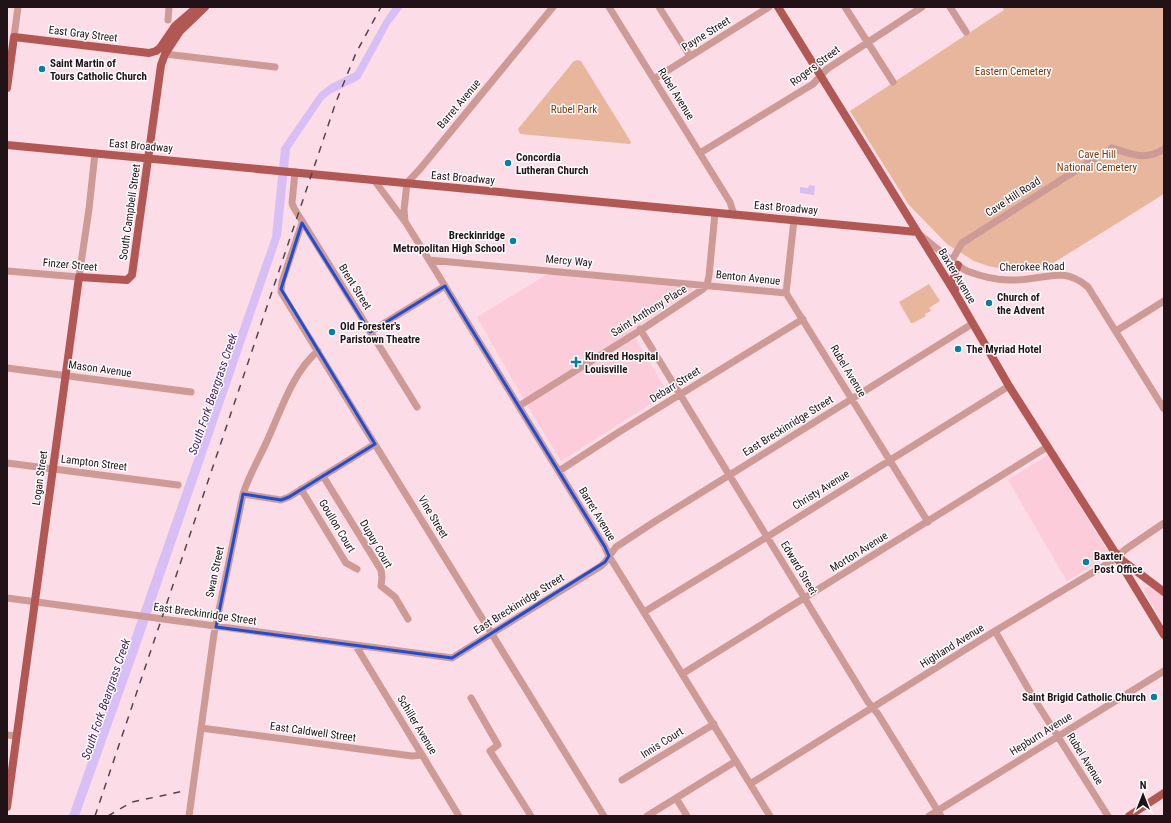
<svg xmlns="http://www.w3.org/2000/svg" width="1171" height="823" font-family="'Roboto Condensed',sans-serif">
<rect width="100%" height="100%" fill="#fcdce6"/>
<!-- built -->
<path fill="#fcccdb" d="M548,274L691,286L693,290L631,331L668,393L561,461L523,398L477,317Z
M1048,455L1110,555L1067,581L1008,480Z
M1148,586L1164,597V624L1144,591V588Z"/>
<!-- green -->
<path fill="#e7b69d" d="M1002,7H1164V194L1050,265L1031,268L1008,270L988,266L974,261L947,244L909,205L850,111L1004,10Z
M578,60L581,61L631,142L630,144L520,134L518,129L574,61Z
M929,284L940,301L929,308L931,311L925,314L926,316L913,323H911L899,302Z"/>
<!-- water -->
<path fill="#d7bef5" d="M393,7H403L390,24L360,79L330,94L323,100L290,149L281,236L138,651L79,816H69L272,237L281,148L319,93L331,84L355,72L384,20Z
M809,185L815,186L814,195L800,193V187L808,188Z"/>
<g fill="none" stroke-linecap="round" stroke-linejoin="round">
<!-- minor -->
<path stroke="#ce9a96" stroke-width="7" d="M609,7L730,202L734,215
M659,7L690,56
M845,7L893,82
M950,7L966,32
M168,20L169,7
M14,37L18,7
M165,54L275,67
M654,79L769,7
M1111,148C1131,153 1144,162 1164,149
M700,153L813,84L827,69L922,7
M295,172L292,203L294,208L417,407
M374,180L406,223L429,260L605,547L609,556L770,816
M794,220L786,293L928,522
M405,221L404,210L407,183L420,169L553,7
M302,223L282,282L281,292L604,816
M920,235C934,245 953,264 967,271C980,276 996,280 1010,280C1027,281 1045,275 1062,275C1072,276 1080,280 1088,287L1164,409
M429,260L786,293
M952,260L962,243L1094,159
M7,271L79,277L89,209L95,153
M640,329L868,702L878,714L941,816
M1116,331L1164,301
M370,332L445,286
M7,368L191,392
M519,406L644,328L703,289L707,285L709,276L715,213
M7,463L178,485
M559,471L619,432L803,319
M323,476L381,570L382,577L381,586L395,597L408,619
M301,489L346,563L357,569
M243,494L281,500L289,497L375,444
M7,598L452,658L601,566L605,562L616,547L654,522L972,324
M644,612L762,540L1009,386
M995,631L1033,697L1108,816
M356,646L459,816
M682,674L1047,447
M471,698L498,745L490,751L531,816
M201,728L412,756L422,755
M7,735L16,736
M622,780L714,724
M750,784L995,631L1112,561L1126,549L1164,523
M676,798L687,816
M189,816L214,634L243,494C249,475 259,459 267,441C280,413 293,371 318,351
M647,816L736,761
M929,816L1164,671"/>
<!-- major -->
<path stroke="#b15754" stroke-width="8" d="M778,7L957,296L1009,386L1114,551L1123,561L1164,592
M7,88L14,37L149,53L156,51L160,48L175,26L197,7
M7,145L917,232
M955,289C953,280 953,274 958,265
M1119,561L1164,635
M7,807L79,277L127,280L132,275L161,65L165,54L180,31L205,7
M1129,816L1164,793"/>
<!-- rail -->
<path stroke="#56434a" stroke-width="1.5" stroke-dasharray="7 7" stroke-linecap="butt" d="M95,816L336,102L356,53L381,7
M108,816L132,802L184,791"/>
</g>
<!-- marked area -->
<path fill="none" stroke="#1d4ed8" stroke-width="3" stroke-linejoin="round" d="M302,223L370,332L445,286L605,547L609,556L605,562L452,658L216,627L243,494L281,500L289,497L375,444L281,289Z"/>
<!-- markers -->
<g fill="#047fa5" stroke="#fff" stroke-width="1.5">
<circle cx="42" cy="69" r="4"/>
<circle cx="508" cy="163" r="4"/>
<circle cx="513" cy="241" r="4"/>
<circle cx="989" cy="303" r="4"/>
<circle cx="332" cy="332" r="4"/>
<circle cx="958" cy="349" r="4"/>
<path d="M574 356h4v4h4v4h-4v4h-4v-4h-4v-4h4z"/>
<circle cx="1086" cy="562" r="4"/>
<circle cx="1154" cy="697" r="4"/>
</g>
<g text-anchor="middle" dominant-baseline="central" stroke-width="3" stroke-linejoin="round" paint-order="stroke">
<!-- street labels -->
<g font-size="11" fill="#201217" stroke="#fff">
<text transform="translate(83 34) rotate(7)">East Gray Street</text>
<text transform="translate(706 34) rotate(-32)">Payne Street</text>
<text transform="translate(815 66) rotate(-37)">Rogers Street</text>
<text transform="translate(676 94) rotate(58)">Rubel Avenue</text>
<text transform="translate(459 104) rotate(-50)">Barret Avenue</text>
<text transform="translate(141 146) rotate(5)">East Broadway</text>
<text transform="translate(463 178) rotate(5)">East Broadway</text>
<text transform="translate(1013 197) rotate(-33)">Cave Hill Road</text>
<text transform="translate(786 208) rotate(5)">East Broadway</text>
<text transform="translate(130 212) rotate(-82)">South Campbell Street</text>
<text transform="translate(569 261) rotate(5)">Mercy Way</text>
<text transform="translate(70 265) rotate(5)">Finzer Street</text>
<text transform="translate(1032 267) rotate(-1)">Cherokee Road</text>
<text transform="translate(957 276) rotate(59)">Baxter Avenue</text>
<text transform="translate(748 278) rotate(6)">Benton Avenue</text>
<text transform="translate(355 287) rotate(58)">Brent Street</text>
<text transform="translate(649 311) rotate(-32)">Saint Anthony Place</text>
<text transform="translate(100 369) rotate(8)">Mason Avenue</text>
<text transform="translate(848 371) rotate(59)">Rubel Avenue</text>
<text transform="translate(675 385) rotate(-32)">Debarr Street</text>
<text transform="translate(788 426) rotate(-32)">East Breckinridge Street</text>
<text transform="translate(94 463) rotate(7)">Lampton Street</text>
<text transform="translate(40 478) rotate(-82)">Logan Street</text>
<text transform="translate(821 490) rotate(-32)">Christy Avenue</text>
<text transform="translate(597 514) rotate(59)">Barret Avenue</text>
<text transform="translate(433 517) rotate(59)">Vine Street</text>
<text transform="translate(337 526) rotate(59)">Goullon Court</text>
<text transform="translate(376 544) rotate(60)">Dupuy Court</text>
<text transform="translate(859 552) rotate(-32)">Morton Avenue</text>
<text transform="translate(799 568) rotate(59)">Edward Street</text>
<text transform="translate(215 572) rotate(-78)">Swan Street</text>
<text transform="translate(519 604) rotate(-32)">East Breckinridge Street</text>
<text transform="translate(205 614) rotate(8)">East Breckinridge Street</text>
<text transform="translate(952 646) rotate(-32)">Highland Avenue</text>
<text transform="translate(417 725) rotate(59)">Schiller Avenue</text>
<text transform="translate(313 732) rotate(8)">East Caldwell Street</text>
<text transform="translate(1041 734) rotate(-32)">Hepburn Avenue</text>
<text transform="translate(662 743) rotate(-32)">Innis Court</text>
<text transform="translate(1085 759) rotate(58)">Rubel Avenue</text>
</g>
<!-- poi labels -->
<g font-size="11" font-weight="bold" fill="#201217" stroke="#fff" text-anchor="start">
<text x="50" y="63">Saint Martin of<tspan x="50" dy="13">Tours Catholic Church</tspan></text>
<text x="516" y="157">Concordia<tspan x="516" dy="13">Lutheran Church</tspan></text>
<text x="505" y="235" text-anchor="end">Breckinridge<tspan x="505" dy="13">Metropolitan High School</tspan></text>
<text x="997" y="297">Church of<tspan x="997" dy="13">the Advent</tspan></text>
<text x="340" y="326">Old Forester's<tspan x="340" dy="13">Paristown Theatre</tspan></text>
<text x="966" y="349">The Myriad Hotel</text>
<text x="585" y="356">Kindred Hospital<tspan x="585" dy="13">Louisville</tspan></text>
<text x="1094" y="556">Baxter<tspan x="1094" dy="13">Post Office</tspan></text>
<text x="1146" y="697" text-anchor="end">Saint Brigid Catholic Church</text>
</g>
<!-- park labels -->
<g font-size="11" fill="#7d3808" stroke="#fff">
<text x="1013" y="71">Eastern Cemetery</text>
<text x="574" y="109">Rubel Park</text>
<text x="1097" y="154">Cave Hill<tspan x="1097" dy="13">National Cemetery</tspan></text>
</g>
<!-- water labels -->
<g font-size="12" font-style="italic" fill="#462565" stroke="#fff">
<text transform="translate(213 394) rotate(-71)">South Fork Beargrass Creek</text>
<text transform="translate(106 699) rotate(-71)">South Fork Beargrass Creek</text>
</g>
</g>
<!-- border -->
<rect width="1171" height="823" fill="none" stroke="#201217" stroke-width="16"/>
<!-- north arrow -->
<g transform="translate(1143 795)" stroke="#ffffff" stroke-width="3" paint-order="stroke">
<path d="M0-3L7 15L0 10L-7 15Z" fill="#201217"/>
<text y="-6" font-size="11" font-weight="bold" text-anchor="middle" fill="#201217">N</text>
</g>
</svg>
